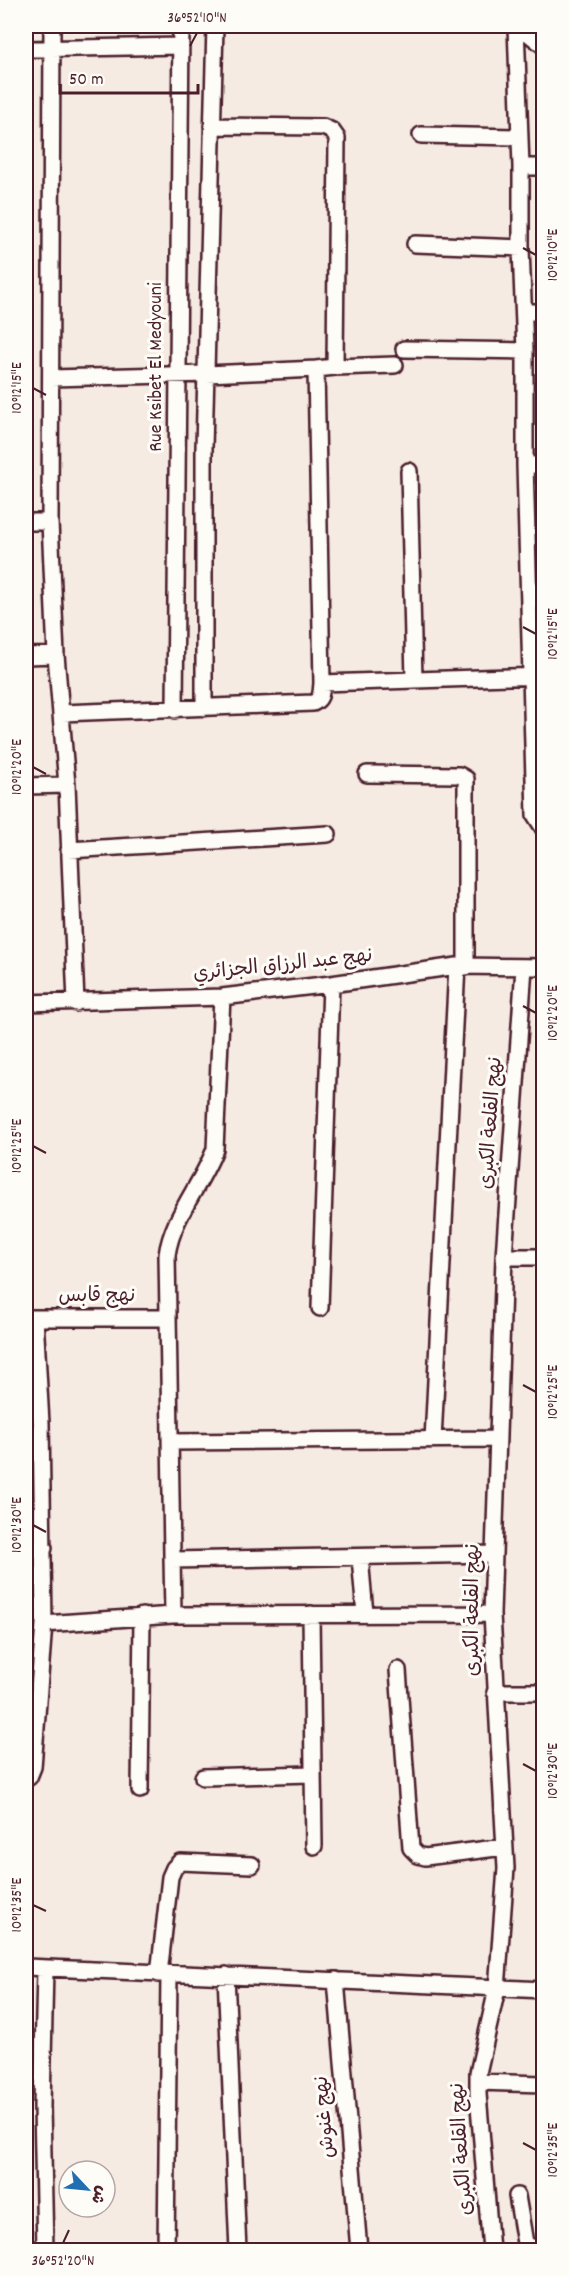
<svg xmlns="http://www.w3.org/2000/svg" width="569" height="2276" font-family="Dekko,'Playpen Sans Arabic',sans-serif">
<rect width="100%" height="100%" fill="#f6ebe2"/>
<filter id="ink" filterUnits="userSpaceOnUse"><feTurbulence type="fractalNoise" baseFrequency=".0167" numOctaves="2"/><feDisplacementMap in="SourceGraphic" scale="12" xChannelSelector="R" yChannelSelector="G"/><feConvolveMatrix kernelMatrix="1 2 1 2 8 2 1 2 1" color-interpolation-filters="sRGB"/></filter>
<g filter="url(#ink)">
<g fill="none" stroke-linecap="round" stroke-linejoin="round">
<!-- minor casing -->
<g stroke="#4a1f2b" stroke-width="20">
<path id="minor" d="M52,26L50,522L56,655L67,785L76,1003
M516,26L521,167V248L525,351V465L535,815L544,829
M519,26L544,46
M26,49L181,46
M212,126L323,127L332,131L337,138L335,367L316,369
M421,135L518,137
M521,167H544
M415,244L521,248
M524,312H544
M404,349L525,351
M335,367L395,365
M51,378L207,374L316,369L322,683
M525,465H544
M409,471L414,680
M26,522H50
M26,656L56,655
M204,708V448L215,26
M175,710L181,26
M62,713L313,703C322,699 321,692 322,683L544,676
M367,774L459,775L466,779V967
M26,786L67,785
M69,850L328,834
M26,1003L222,997L331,984L457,966L544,967
M504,1257H544
M320,1308L331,984
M26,1318H168
M433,1440L457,966
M170,1442L498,1439
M26,1549L44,1548
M360,1557L365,1614
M172,1560L494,1554
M311,1614L314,1846
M173,1615L167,1255C172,1217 202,1184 215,1149L222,997
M44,1624L173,1615L492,1614
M398,1670L411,1848L418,1855L425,1857L504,1847
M495,1692H544
M203,1777L312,1774
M26,1779L29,1777L33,1767L44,1624L41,1423L35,1318
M140,1790L142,1616
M26,1967L544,1990
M45,1969L42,2106L45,2250
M159,1974L170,1877L174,1868L180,1862L252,1865
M226,1975L238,2250
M336,1980L359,2250
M478,2082L544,2084
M517,2196L525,2243L531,2247L544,2250
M166,2250L169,1974
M491,2250L478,2094V2073L497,1989L506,1868L492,1614L504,1257L524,967"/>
</g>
<!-- minor -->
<use href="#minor" stroke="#fdfcf7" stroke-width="15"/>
</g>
</g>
<!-- ticks -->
<path fill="none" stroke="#4a1f2b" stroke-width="2" d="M190,46L197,33M523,248L536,255M33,388L46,395M523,627L536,634M33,767L46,774M523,1006L536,1013M33,1146L46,1153M523,1385L536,1392M33,1525L46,1532M523,1764L536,1771M33,1905L46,1911M523,2143L536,2150M63,2243L69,2230"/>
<g text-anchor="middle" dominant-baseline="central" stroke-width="6" stroke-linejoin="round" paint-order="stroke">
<!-- street labels -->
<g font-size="20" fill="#4a1f2b" stroke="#fdfcf7">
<text transform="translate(157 367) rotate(-90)">Rue Ksibet El Medyouni</text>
<text transform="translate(283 966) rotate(-6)">نهج عبد الرزاق الجزائري</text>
<text transform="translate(492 1123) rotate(-86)">نهج القلعة الكبرى</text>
<text x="97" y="1297">نهج قابس</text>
<text transform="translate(474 1610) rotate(-90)">نهج القلعة الكبرى</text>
<text transform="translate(326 2117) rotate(-95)">نهج غنوش</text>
<text transform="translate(463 2149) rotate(-94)">نهج القلعة الكبرى</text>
</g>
</g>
<!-- margin -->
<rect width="569" height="2276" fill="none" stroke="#fdfcf7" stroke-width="66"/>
<!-- north arrow -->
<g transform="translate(87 2189) rotate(116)"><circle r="28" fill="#fdfcf7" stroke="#b5a4a5" stroke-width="1.5"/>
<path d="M0-4.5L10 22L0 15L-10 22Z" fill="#1f6fb2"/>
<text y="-9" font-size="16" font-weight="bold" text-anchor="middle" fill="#4a1f2b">ش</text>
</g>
<!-- scale -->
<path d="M60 84v9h138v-9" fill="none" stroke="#4a1f2b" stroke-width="3"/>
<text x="69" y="84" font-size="18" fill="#4a1f2b" stroke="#fdfcf7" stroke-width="4.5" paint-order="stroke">50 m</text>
<rect x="33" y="33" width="503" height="2210" fill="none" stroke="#4a1f2b" stroke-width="2"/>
<g font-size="15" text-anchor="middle" fill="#4a1f2b">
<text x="197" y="22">36°52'10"N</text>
<text transform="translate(552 255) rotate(-90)" y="5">10°12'10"E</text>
<text transform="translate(16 388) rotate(-90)" y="5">10°12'15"E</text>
<text transform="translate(552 634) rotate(-90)" y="5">10°12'15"E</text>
<text transform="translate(16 767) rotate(-90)" y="5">10°12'20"E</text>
<text transform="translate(552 1013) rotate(-90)" y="5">10°12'20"E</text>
<text transform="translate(16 1146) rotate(-90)" y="5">10°12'25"E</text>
<text transform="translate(552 1392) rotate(-90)" y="5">10°12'25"E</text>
<text transform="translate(16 1525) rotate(-90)" y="5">10°12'30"E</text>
<text transform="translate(552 1771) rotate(-90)" y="5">10°12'30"E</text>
<text transform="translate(16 1905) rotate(-90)" y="5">10°12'35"E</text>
<text transform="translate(552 2150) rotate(-90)" y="5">10°12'35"E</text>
<text x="63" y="2265">36°52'20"N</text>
</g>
</svg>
